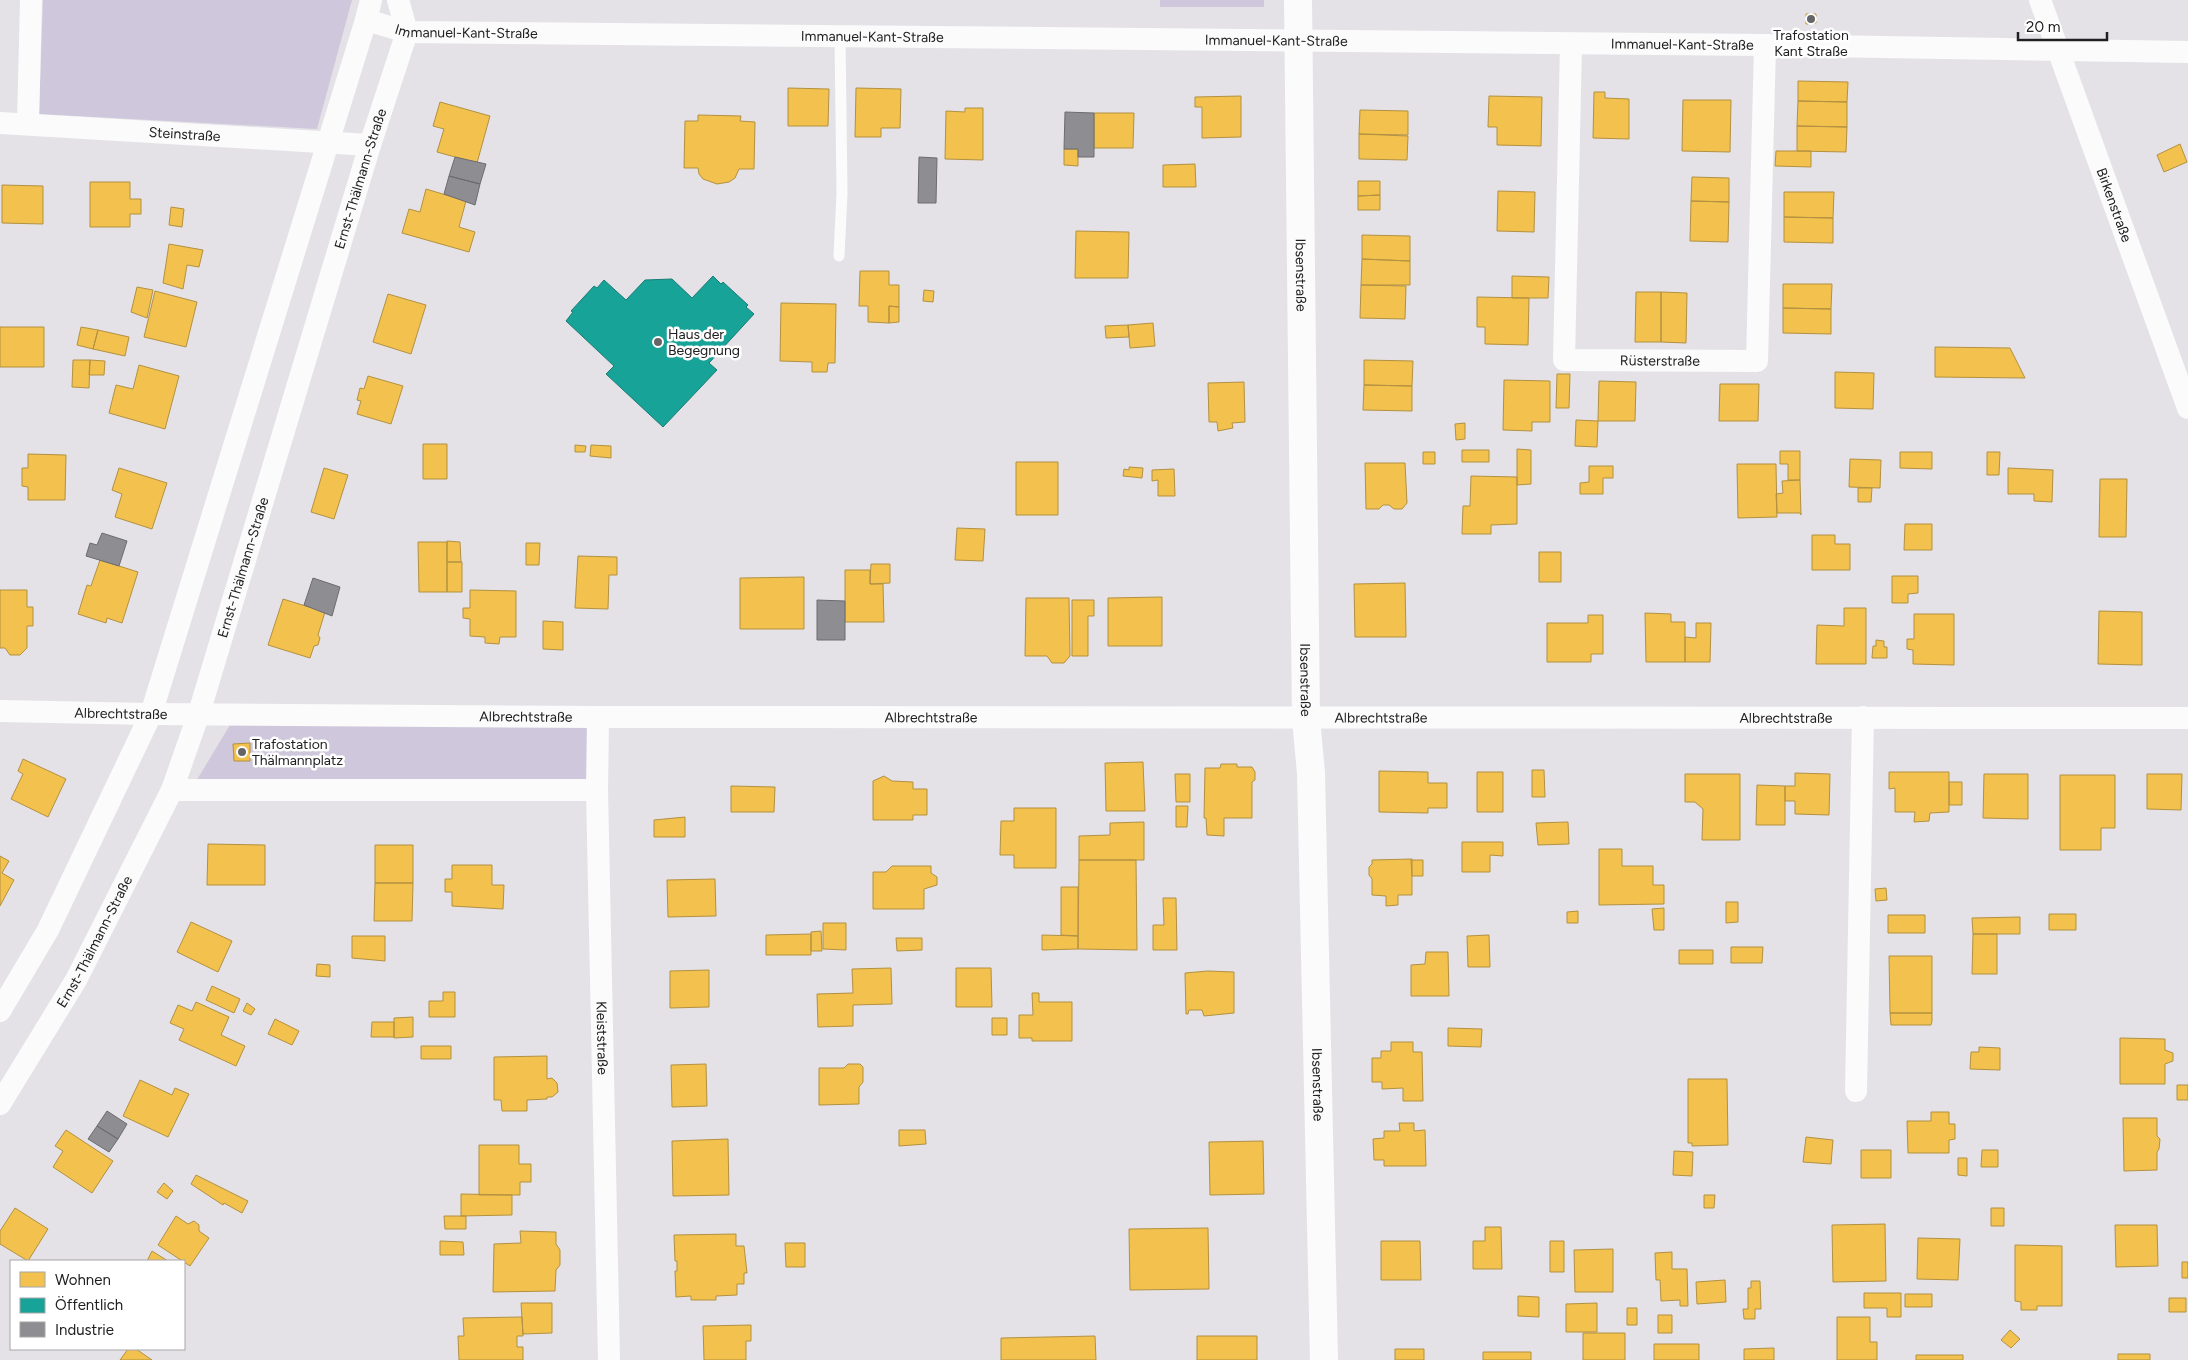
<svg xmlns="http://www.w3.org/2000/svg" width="2188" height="1360" font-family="Figtree,sans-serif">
<rect width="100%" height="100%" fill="#e4e2e7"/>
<!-- green -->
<path fill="#cfc7dc" d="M43,0H352L317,129L39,114Z
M1160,0H1264V7H1160Z
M233,720H594L596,786L195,783Z"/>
<!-- homes -->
<path fill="#f2c14e" stroke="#b39141" d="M1806,14H1816V23L1806,24Z
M1798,81L1848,82L1847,102L1798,101Z
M788,88L829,89L828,126H788Z
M856,88L901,89L900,128H881V137H855Z
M1594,92H1605V98L1629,99V139L1593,138Z
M1241,96V137L1202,138V107H1195V97Z
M1489,96L1542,97L1541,146L1497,145V127H1488Z
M1683,100H1731L1730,152L1682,151Z
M1798,101L1847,102V127L1797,126Z
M440,102L490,116L477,163L437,152L444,129L433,126Z
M965,108H983V160L945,159L946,111L965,112Z
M1360,110L1408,111V135L1359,134Z
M1094,113H1134L1133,148H1094Z
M698,115L741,116L740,121L755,122L754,169H739L735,178L729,182L717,184L703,179L699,174L698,168H684L685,121H698Z
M1797,126L1847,127L1846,152L1797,151Z
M1359,134L1408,136L1407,160L1359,159Z
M2180,144L2187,162L2164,172L2157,155Z
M1064,149H1078V166L1064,165Z
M1776,151H1811V167L1775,166Z
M1195,164L1196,187H1163V165Z
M1692,177L1729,178V202L1691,201Z
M1358,181H1380V195L1358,196Z
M90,182H130V199H141V214H130V227H90Z
M2,185L43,186V224L2,223Z
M426,189L466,201L459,227L475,232L469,252L402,233L409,209L420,212Z
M1498,191L1535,192L1534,232L1497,231Z
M1784,192H1834L1833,218L1784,217Z
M1380,195V210H1358V196Z
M1691,201L1729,202L1728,242L1690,241Z
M171,207L184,209L182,227L169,225Z
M1784,217L1833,218V243L1784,242Z
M1076,231L1129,232L1128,278H1075Z
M1362,235L1410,236V261L1362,259Z
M169,244L203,250L199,267L187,265L183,289L163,283Z
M1362,259L1410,261V285H1361Z
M860,271H889V285H899V307L889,306V323L868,322V306H859Z
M1512,276L1549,277L1548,298H1512Z
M1783,284H1832L1831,309L1783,308Z
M1361,285L1406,286L1405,319L1360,318Z
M137,287L153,290L147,318L131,312Z
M924,290L934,291L933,302L923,301Z
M155,291L197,302L186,347L144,337Z
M1636,292H1661V342H1635Z
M1661,292L1687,293L1686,343L1661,342Z
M388,294L426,305L411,354L373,342Z
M1477,297L1529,298L1528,345L1485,344V327H1477Z
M781,303L836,304L835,363H828L827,372H812V362L780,361Z
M889,306L899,307V322L889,323Z
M1783,308L1831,309V334L1783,333Z
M1153,323L1155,346L1130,348L1128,325Z
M1128,325L1129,337L1106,338L1105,326Z
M0,327H44V367H0Z
M81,327L98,330L93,349L77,345Z
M98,330L129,337L125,356L93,349Z
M1935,347L2010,348L2025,378L1935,377Z
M73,360H90L89,388L72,387Z
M90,360L105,361L104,375H89Z
M1364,360L1413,361L1412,386L1364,385Z
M139,365L179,376L165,429L109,413L116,385L133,389Z
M1835,372L1874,373L1873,409L1835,408Z
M1557,374H1570L1569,408H1556Z
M368,376L403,386L391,424L357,414L361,401L357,400L360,388L364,389Z
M1504,380L1550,381V422H1532V431L1503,430Z
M1599,381L1636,382L1635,421H1598Z
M1244,382L1245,422L1232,423L1233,428L1218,431L1217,422H1209L1208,383Z
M1720,384H1759L1758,421H1719Z
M1364,385L1412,386V411L1363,410Z
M1576,420L1598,421L1597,447L1575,446Z
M1465,423V439L1456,440L1455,424Z
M423,444H447V479H423Z
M575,445L586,446L585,452H575Z
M591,445L611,446V458L590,456Z
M1517,449L1531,450V484L1517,485Z
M1462,450H1489V462H1462Z
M1780,451H1800V480H1788V464H1780Z
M1423,452H1435V464H1423Z
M1900,452H1932V469L1900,468Z
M1987,452H2000L1999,475H1987Z
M28,454L66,455L65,500H28V487L22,486V468H28Z
M1850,459L1881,460L1880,488L1849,487Z
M1016,462H1058V515H1016Z
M1365,463H1405L1407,503L1402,509H1394L1389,505H1383L1379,509H1366Z
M1737,464H1776L1777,517L1738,518Z
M1589,466H1613V478H1603V494H1580V483L1589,482Z
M1129,467L1143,468L1142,478L1123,476L1124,469L1129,470Z
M119,468L167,483L152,529L115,517L122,494L112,490Z
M324,468L348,475L334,519L311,512Z
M2008,468L2053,470L2052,502L2034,501V494H2008Z
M1174,469L1175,496H1158V480L1152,481V470Z
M1471,476L1517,477V524L1491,525V534H1462L1463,506H1470Z
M2100,479H2127L2126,537H2099Z
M1800,480L1801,515L1800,513H1777L1776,494L1783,493L1782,481Z
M1858,488H1872L1871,502H1858Z
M1905,524H1932V550H1904Z
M957,528L985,529L983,561L955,560Z
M1812,535H1835V544H1850V570H1812Z
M447,541L460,542L461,562H447Z
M418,542H447V592H419Z
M526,543H540L539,565H526Z
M1539,552H1561V582H1539Z
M578,556L617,557V575H609L608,609L575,608Z
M100,560L138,572L122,623L107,618L106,623L78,614L87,585L91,586Z
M447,562H462V592H447Z
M871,564H890V583L870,584Z
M845,570H870V584H883L884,622H845Z
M1892,576H1918V593L1908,594V603H1892Z
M804,577V629H740V578Z
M1405,583L1406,637H1355L1354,584Z
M0,590H27V607H33V626H27V648L20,655H10L5,648H0Z
M470,590L516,591V637H500L499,644L485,643V637L470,636V619L463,618V608H470Z
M1162,597V646H1108V598Z
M1026,598H1069L1070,656L1064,663H1052L1047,656H1025Z
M283,599L325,612L318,635L320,638L318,645L314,646L310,658L268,645Z
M1072,600H1094V616H1088V656H1072Z
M1844,608H1866V664H1816L1817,625L1844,626Z
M2099,611L2142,612V665L2098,664Z
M1645,613L1671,614V622H1685V662H1646Z
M1914,614H1954V665L1913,664V650L1907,649V639H1914Z
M1588,615H1603V654H1591V662H1547V623H1588Z
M543,621L563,622V650L543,649Z
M1696,623H1711L1710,662H1685V637L1696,638Z
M1876,640L1884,641V647H1887V658H1872L1873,646H1876Z
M250,743V761H234L233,744Z
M23,759L66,779L48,817L11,799L23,774L18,771Z
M1143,762L1145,811H1106L1105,763Z
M1221,764H1237V767H1252L1255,772V780L1252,782V818H1224V836L1207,835L1206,818H1204L1205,768H1220Z
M1532,770H1544L1545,797H1532Z
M1379,771L1428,772V783H1447V808H1428V813L1379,812Z
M1477,772H1503V812H1477Z
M1889,772H1949V812L1930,813L1929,821L1914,822L1915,812H1895V788L1889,789Z
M1795,773L1830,774L1829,815L1795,814V801H1785V786H1795Z
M1175,774H1190V802H1176Z
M1685,774H1740V840H1702L1703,809L1695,802H1685Z
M1984,774H2028V819L1983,818Z
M2147,774H2182L2181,810L2147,809Z
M2060,775H2115V828H2101V850H2060Z
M884,776L892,781L913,782V789H927V815H913V820H873V781Z
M1949,782H1962V805H1949Z
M1757,785L1785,786V825H1756Z
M731,786L775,787L774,812H731Z
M1176,806H1188L1187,827H1176Z
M1014,808H1056V868H1014V855H1000L1001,821H1014Z
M685,817V837H654V820Z
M1144,822V860H1079V836L1110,835V823Z
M1568,822L1569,844L1538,845L1536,823Z
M1462,842H1503V856L1490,855V872H1462Z
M208,844L265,845V885H207Z
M375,845H413V883H375Z
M1599,849H1622V866H1653V885H1664V904L1599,905Z
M0,856L9,861L2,873L14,880L0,906Z
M1412,859V895H1398V905L1386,906V896L1372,895V879L1369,875V867L1372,864V860Z
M1079,860H1136L1137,950L1078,949Z
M1411,860H1423V876H1412Z
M452,865H492V885H504L503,909L452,906V892H445V879H452Z
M892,866H931V873L937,877V885L924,889V909H873V872H886Z
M715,879L716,916L668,917L667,880Z
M375,883H413L412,921H374Z
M1061,887H1078V936L1061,935Z
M1886,888L1887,900L1876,901L1875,889Z
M1163,898H1176L1177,950H1153V925H1164Z
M1726,902H1738V922L1726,923Z
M1664,908V930H1654L1652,909Z
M1578,911V923H1567V912Z
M2049,914H2076V930H2049Z
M1888,915H1925V933H1888Z
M2020,917V934H1973L1972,918Z
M191,922L232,941L218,972L177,952Z
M823,923H846V950L823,949Z
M821,931L822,951H811V932Z
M811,934V955H766V935Z
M1973,934H1997V974H1972Z
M1042,935L1078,936V949L1042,950Z
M1489,935L1490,967H1468L1467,936Z
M352,936H385V961L352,958Z
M896,938H922V950L897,951Z
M1731,947H1763L1762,963H1731Z
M1679,950H1713V964H1679Z
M1426,952H1448L1449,996H1411V965L1425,964Z
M1889,956H1932V1013H1890Z
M317,964L330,965V977L316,976Z
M891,968L892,1004L853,1005V1026L818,1027L817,994L853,993L852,969Z
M956,968H991L992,1007H956Z
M709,970V1007L670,1008V971Z
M1208,971L1234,972V1013L1204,1016L1202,1010H1189L1188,1014H1186L1185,973Z
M212,986L240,999L234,1013L206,1000Z
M443,992H455V1017H429V1001H443Z
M1032,993H1039V1002H1072V1041H1032V1038H1019V1015H1033Z
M196,1002L229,1017L221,1035L245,1046L236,1066L179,1040L184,1029L170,1023L178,1005L192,1011Z
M247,1003L255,1009L251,1015L243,1011Z
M1890,1013H1932V1021L1931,1025H1891Z
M413,1017V1037L394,1038V1018Z
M992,1018H1007V1035H992Z
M275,1019L299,1031L292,1045L268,1034Z
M372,1022H394V1037H371Z
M1448,1028L1482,1029L1481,1047L1448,1046Z
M2120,1038L2165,1039V1050L2173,1053V1061L2165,1064V1084H2120Z
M1391,1042H1413V1052H1422L1423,1101H1403V1088L1382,1089V1082H1372V1058H1381V1051H1391Z
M421,1046H451V1059H421Z
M1979,1047L2000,1048V1070L1970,1069L1971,1052H1979Z
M547,1056V1079L552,1078L557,1083L558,1092L552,1097H547V1099L527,1100V1111H502L501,1100H494V1057Z
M706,1064L707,1106L672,1107L671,1065Z
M848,1064H860L863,1067V1082L859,1087V1104L819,1105V1068H844Z
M1688,1079H1727L1728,1145L1692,1146V1143H1688Z
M140,1080L172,1095L175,1088L189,1094L168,1137L123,1116Z
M2177,1085H2188V1100H2177Z
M1931,1112H1949V1124H1955V1139L1949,1140V1153H1908L1907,1121H1931Z
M2123,1118H2157V1136L2160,1139L2159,1149L2157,1152V1170L2124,1171Z
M1399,1123H1414V1131L1425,1130L1426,1166H1384V1160H1374L1373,1139L1384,1138V1131H1400Z
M66,1130L113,1161L92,1193L53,1167L63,1151L55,1146Z
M899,1130H925L926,1144L899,1146Z
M1806,1137L1833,1140L1831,1164L1803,1162Z
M728,1139L729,1195L673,1196L672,1141Z
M1263,1141L1264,1194L1210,1195L1209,1142Z
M479,1145H519V1164H531V1182H520V1195H479Z
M1861,1150H1891V1178H1861Z
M1982,1150H1998V1167H1981Z
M1674,1151L1693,1152L1692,1176L1673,1175Z
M1958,1158H1967V1176L1958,1175Z
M196,1175L248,1201L242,1213L224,1203L223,1205L191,1184Z
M164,1183L173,1191L167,1199L157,1192Z
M461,1194L512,1195V1215L461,1216Z
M1704,1195H1715L1714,1208H1704Z
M15,1208L48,1229L28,1261L0,1244V1231Z
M1991,1208H2004V1226H1991Z
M176,1216L188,1224L194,1221L199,1225V1231L209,1238L190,1266L158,1245Z
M444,1216H466V1229H445Z
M1885,1224L1886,1281L1833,1282L1832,1225Z
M2115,1225H2157L2158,1266L2116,1267Z
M1485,1227H1501L1502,1269H1473V1241H1485Z
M1208,1228L1209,1289L1130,1290L1129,1229Z
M520,1231L556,1232V1244L560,1250V1265L556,1270L555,1291L493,1292L494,1244L521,1243Z
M736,1234V1246H744L747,1273H744V1284H737V1295L716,1296V1300H691V1296L676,1297L675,1271H677V1261H675L674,1235Z
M1918,1238L1960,1239L1958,1280L1917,1279Z
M440,1241L463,1242L464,1255H440Z
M1381,1241H1420L1421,1280H1381Z
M1550,1241H1564V1272H1550Z
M785,1243H805V1267H786Z
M2015,1245L2062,1246V1306H2037V1310H2021V1302L2015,1301Z
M1613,1249V1292H1575L1574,1250Z
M152,1251L168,1261H147Z
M1672,1252V1269H1687L1688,1306H1680V1300L1661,1301L1660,1280H1656L1655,1253Z
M2182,1262H2188V1278H2182Z
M1725,1280L1726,1302L1697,1304L1696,1282Z
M1751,1281H1760L1761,1309H1755V1319H1744L1743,1309H1748V1288H1751Z
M1864,1293H1901V1317H1887V1308H1864Z
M1905,1294H1932V1307H1905Z
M1518,1296L1539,1297V1317L1518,1316Z
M2169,1298H2186V1312H2169Z
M521,1303H552V1333L523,1334Z
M1597,1303V1332H1566V1304Z
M1627,1308H1637V1325H1627Z
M1658,1315H1672V1333H1658Z
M522,1317L523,1336H517V1347H523V1360H459L458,1336H464L463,1318Z
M1837,1317H1870V1342H1877V1360H1837Z
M751,1325V1341H746V1360H704L703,1326Z
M2010,1330L2020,1339L2011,1348L2001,1340Z
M1583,1333H1625V1360H1583Z
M1095,1336L1096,1360H1001V1338Z
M1197,1336H1257V1360H1197Z
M1654,1344H1699V1360H1654Z
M1774,1348V1360H1744V1349Z
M128,1349H136L152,1360H120Z
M1395,1349H1424V1360H1395Z
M1483,1352H1531V1360H1483Z
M2118,1354H2150V1360H2118Z
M1916,1355H1963V1360H1916Z"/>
<!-- public -->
<path fill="#17a398" stroke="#1a7c75" d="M713,276L721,284L723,282L748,305L746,307L754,314L709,363L717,370L663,427L606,374L614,366L566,321L573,312L571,311L594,286L597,288L604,280L626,300L645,280L672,279L692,298Z"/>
<!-- industry -->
<path fill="#8d8d92" stroke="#6c6c70" d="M1065,112L1094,113V157H1078V149H1064Z
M455,157L486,164L480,184L449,176Z
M919,157L937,158L936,203H918Z
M449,176L480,184L475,205L444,194Z
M102,533L127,541L119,566L86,556L90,543L97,545Z
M313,578L340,587L332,616L304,605Z
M817,600L845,601V640H817Z
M107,1111L127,1124L118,1139L97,1126Z
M97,1126L118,1139L109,1152L88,1139Z"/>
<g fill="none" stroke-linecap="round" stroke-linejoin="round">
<!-- lane -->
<path stroke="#fbfbfb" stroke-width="11" d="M839,256L842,193L840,37"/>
<!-- street -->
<g stroke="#fbfbfb" stroke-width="22">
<path id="s1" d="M2040,0L2188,408"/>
<path id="s2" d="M366,20L407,32L1765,45L2188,52"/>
<path id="s3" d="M1571,45L1564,360L1757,361L1765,45"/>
<path id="s4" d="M0,123L370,145"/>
<path d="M28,123L31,0"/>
<path id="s5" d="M0,711L151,714L598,717L2188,718"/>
<path id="s6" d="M598,717L597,790L609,1360"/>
<path d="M172,790H597"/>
<path d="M0,1011L48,930L151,714L366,20L371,0"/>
<path d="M1856,1091L1863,717"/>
<path id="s7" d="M0,1104L76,980L172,790L199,713L370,145L407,32L398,0"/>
</g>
<!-- secondary -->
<path stroke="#fbfbfb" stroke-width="28" id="s8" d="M1298,0L1306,719L1311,773L1324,1360"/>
</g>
<!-- markers -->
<g fill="#656467" stroke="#fff" stroke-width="2">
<circle cx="1811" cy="19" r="5"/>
<circle cx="658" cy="342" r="5"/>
<circle cx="242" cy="752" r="5"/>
</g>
<g text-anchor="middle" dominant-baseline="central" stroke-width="5" stroke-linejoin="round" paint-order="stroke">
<!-- street labels -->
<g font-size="14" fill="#202022" stroke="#fff">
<text stroke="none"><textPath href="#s2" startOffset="102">Immanuel-Kant-Straße</textPath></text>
<text stroke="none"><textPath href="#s2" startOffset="508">Immanuel-Kant-Straße</textPath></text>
<text stroke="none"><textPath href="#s2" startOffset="912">Immanuel-Kant-Straße</textPath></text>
<text stroke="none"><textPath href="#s2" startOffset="1318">Immanuel-Kant-Straße</textPath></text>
<text stroke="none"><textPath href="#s4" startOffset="185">Steinstraße</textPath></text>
<text stroke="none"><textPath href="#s7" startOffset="998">Ernst-Thälmann-Straße</textPath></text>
<text stroke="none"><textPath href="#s1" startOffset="218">Birkenstraße</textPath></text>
<text stroke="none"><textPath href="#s8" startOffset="275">Ibsenstraße</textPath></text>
<text stroke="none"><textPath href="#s3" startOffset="411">Rüsterstraße</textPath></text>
<text stroke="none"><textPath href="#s7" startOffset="592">Ernst-Thälmann-Straße</textPath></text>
<text stroke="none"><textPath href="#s8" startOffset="680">Ibsenstraße</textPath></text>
<text stroke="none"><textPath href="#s5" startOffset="121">Albrechtstraße</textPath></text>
<text stroke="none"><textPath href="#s5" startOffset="526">Albrechtstraße</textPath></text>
<text stroke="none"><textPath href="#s5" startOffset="931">Albrechtstraße</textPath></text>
<text stroke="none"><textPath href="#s5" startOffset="1786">Albrechtstraße</textPath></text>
<text stroke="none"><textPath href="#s5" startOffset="1381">Albrechtstraße</textPath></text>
<text stroke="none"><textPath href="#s7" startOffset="188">Ernst-Thälmann-Straße</textPath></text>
<text stroke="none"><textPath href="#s6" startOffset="321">Kleiststraße</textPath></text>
<text stroke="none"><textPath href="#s8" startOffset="1085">Ibsenstraße</textPath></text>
</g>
<!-- poi labels -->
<g font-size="14" fill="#202022" stroke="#fff" text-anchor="start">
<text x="1811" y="35" text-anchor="middle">Trafostation<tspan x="1811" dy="16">Kant Straße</tspan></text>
<text x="668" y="334">Haus der<tspan x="668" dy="16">Begegnung</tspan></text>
<text x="252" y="744">Trafostation<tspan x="252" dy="16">Thälmannplatz</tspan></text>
</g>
</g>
<!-- legend -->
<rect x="10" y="1260" width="175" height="90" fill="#ffffff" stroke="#a6a6a7"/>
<rect x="20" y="1272" width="25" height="15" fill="#f2c14e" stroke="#a6a6a7"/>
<text x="55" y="1285" font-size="15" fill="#202022">Wohnen</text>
<rect x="20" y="1298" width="25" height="15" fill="#17a398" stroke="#a6a6a7"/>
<text x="55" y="1310" font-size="15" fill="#202022">Öffentlich</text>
<rect x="20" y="1322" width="25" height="15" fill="#8d8d92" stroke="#a6a6a7"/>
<text x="55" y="1335" font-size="15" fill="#202022">Industrie</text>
<!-- scale -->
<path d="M2018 32v8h89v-8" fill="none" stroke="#202022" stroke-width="2.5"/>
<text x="2026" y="32" font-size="15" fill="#202022" stroke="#ffffff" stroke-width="4" paint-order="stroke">20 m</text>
</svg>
